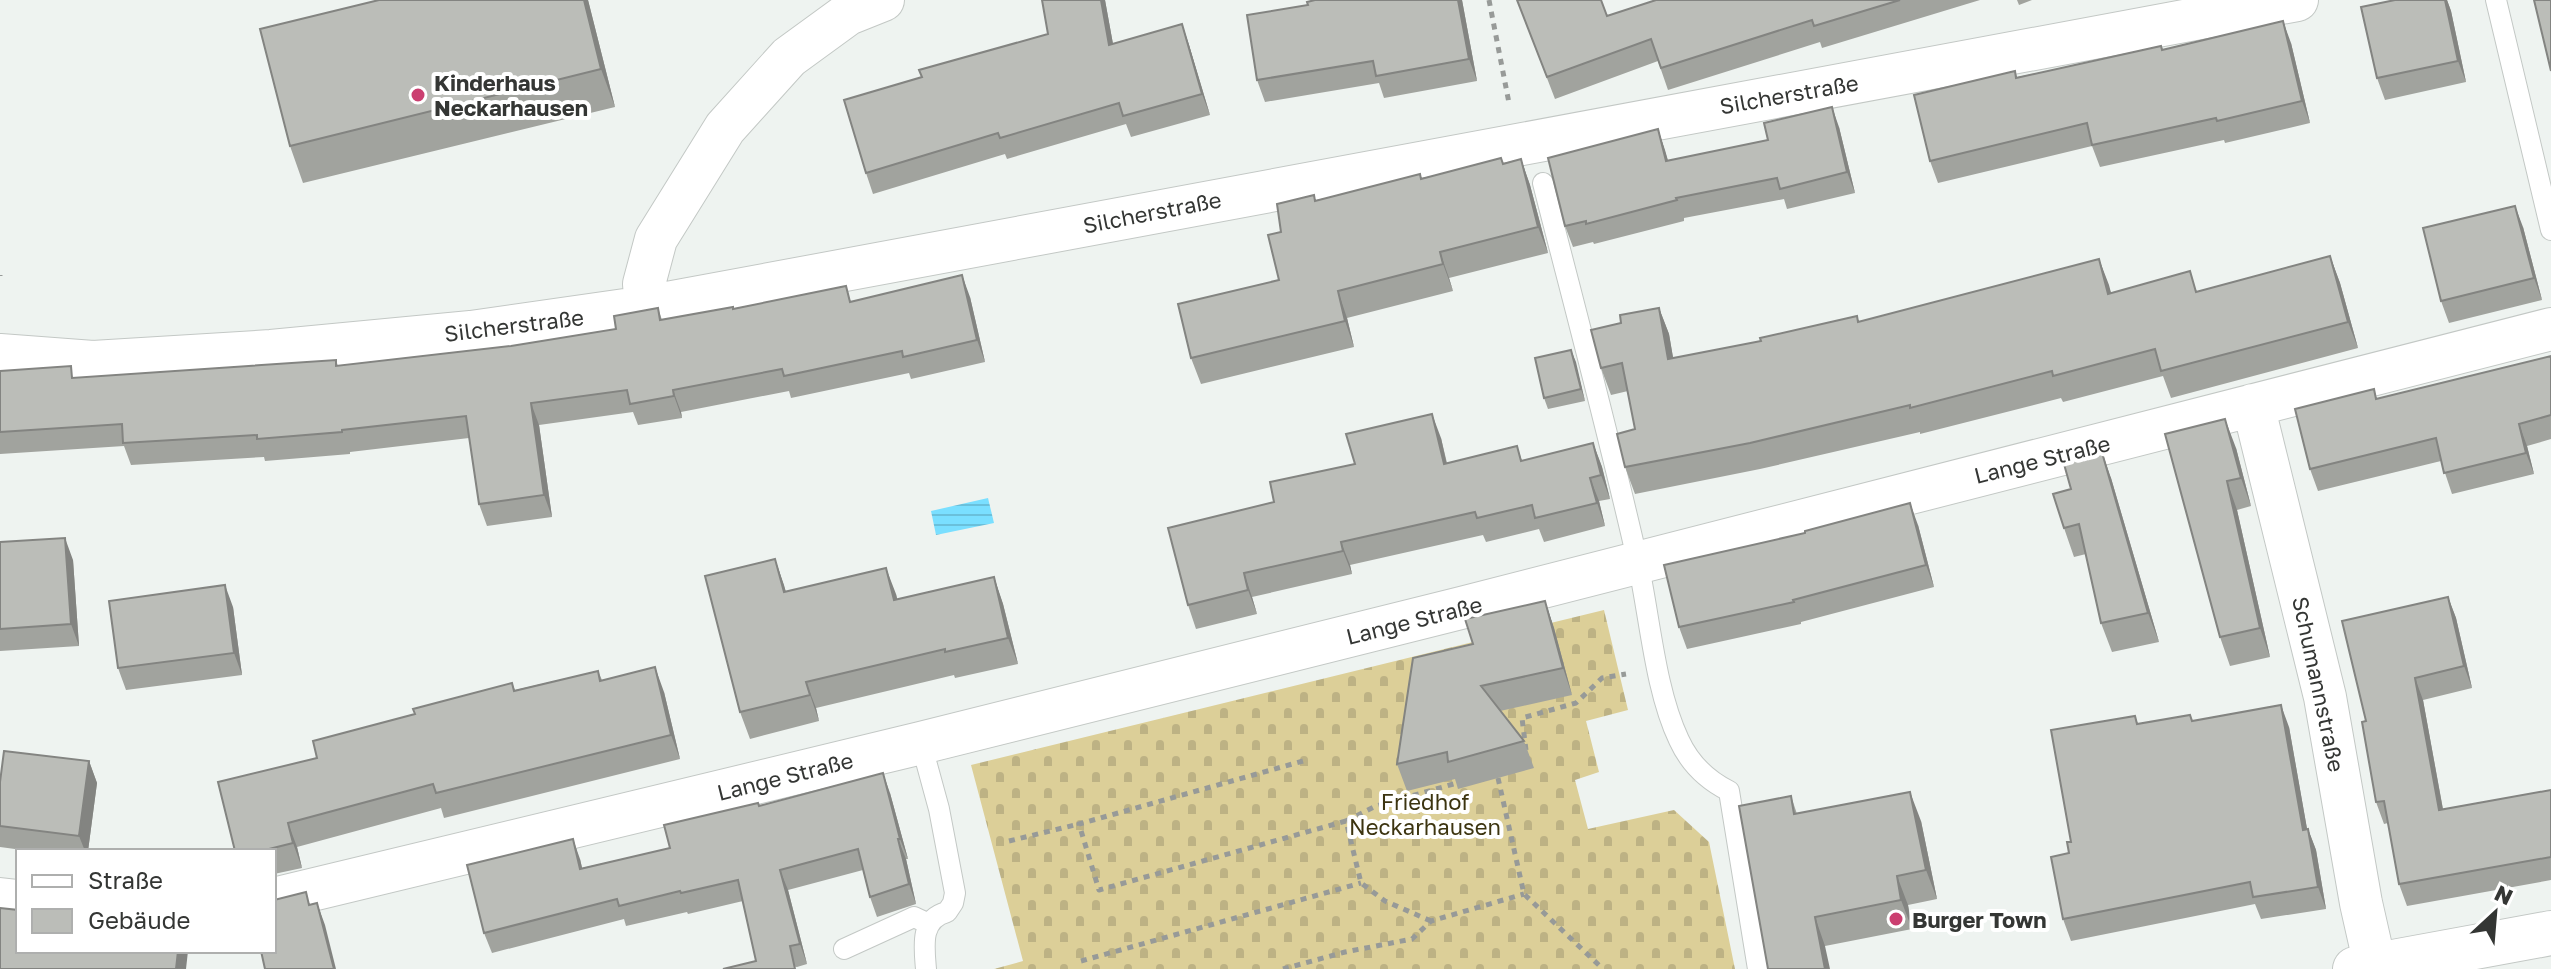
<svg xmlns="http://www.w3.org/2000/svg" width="2551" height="969" font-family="'Golos Text',sans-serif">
<defs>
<pattern id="cemetery-stones" width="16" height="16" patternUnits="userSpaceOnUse" patternTransform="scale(2)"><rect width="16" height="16" fill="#dccf98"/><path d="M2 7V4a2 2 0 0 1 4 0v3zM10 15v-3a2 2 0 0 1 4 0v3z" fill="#bdb284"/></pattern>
<pattern id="water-rules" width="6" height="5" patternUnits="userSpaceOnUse" patternTransform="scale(2)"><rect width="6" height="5" fill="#7adfff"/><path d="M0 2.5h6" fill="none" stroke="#6ac0db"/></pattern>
</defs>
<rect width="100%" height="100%" fill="#eef3f0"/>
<!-- cemetery -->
<path fill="url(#cemetery-stones)" d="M1604,610L1628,710L1586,721L1599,772L1575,780L1588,829L1674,810L1709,842L1735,969H994L1023,961L971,765Z"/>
<!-- water -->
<path fill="url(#water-rules)" d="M988,498L994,523L936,535L931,511Z"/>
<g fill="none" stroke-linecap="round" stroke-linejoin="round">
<!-- lane casing -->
<g stroke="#c3c8c5" stroke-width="22">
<path id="lane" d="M2496,0L2551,230
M1543,183C1575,309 1609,435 1638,563C1650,618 1655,690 1679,740C1690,764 1707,780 1729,791L1758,969
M921,743L939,809L955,893L953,903L947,912C920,919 924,946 926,969
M844,949L914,917L929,924"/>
</g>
<!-- street casing -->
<g stroke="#c3c8c5" stroke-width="44">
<path id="street" d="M646,307L644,284L656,239L725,128L789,57L848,14L883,0
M0,355L93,362L271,351L471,332L646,307L2297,0
M2253,405L2325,697L2361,903L2375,965
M0,899L18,901
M274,899L921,743L1461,608L2551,329"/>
</g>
<!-- primary casing -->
<g stroke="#c3c8c5" stroke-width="46">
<path id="primary" d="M2355,969L2551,933"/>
</g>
<!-- path -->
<path stroke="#979a98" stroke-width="5" stroke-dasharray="6 6" stroke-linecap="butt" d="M1489,0L1509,103
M0,275V276
M1526,750L1522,718L1576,703L1602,678L1626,674
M1303,761L1079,824L1099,890L1346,821L1361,883L1385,901L1431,921
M1498,778L1524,894L1603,969
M1346,821L1376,806L1457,783
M1009,841L1079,824
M1081,961L1361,883
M1283,969L1345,952L1412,939L1431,921L1524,894"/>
<!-- lane -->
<use href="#lane" stroke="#fff" stroke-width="20"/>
<!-- street -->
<use href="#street" stroke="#fff" stroke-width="42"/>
<!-- primary -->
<use href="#primary" stroke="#fff" stroke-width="44"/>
</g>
<!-- wall -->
<path fill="#a1a39e" d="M588,0L615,107L303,183L290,146Z
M1042,0H1105L1113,44L1182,24L1189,45L1210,115L1131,137L1126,124L1007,159L1005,154L873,194L866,173L922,77L1048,34Z
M1315,0H1462L1477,81L1384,98L1379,83L1265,102L1257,80Z
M1517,0L1607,16L1656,0H1980L1822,48L1820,42L1668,90L1658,61L1555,99Z
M2017,0H2032L2019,5Z
M2395,0H2447L2451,11L2466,82L2385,100L2377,78Z
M2291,43L2310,123L2225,143L2224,140L2100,167L2092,146L1938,183L1930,161L2015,71L2017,77L2163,49Z
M1839,127L1855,193L1787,209L1784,199L1684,218V221L1594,244L1593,242L1573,247L1565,226L1658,129L1668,161Z
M1521,159L1530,185L1548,253L1449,278L1453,291L1347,318L1354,347L1201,384L1191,358L1279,280L1281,232L1316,200L1421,178L1503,163Z
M2523,227L2542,300L2449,323L2441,301Z
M2330,256L2340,283L2358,348L2171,398L2163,376L2063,402L2061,398L1920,434V432L1760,469L1635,494L1625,467L1635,429L1628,391L1611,395L1601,368L1621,323L1659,308L1669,334L1673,358L1761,341L1857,316L1859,322L2099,259L2111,293L2198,292Z
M970,297L985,362L911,379L909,373L791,398L789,391L681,412L682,418L638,425L633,412L539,425L552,517L487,526L479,504L469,438L350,452V454L265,461L264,457L131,465L124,446L0,454V371L75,378L336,360L338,366L511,346L616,329L658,308L662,320L734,309L852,301Z
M1571,350L1585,401L1548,409L1544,398Z
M2551,356V439L2527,446L2534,474L2452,494L2441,461L2318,491L2310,469L2377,399Z
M2165,434L2236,448L2251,506L2237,510L2270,657L2230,666L2220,637Z
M1441,438L1447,463L1517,446L1522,461L1593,443L1602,467L1610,499L1599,501L1605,526L1544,542L1539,529L1486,542L1483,535L1350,565L1352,574L1252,597L1257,614L1196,629L1188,605L1274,502L1355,464Z
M2096,450L2111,478L2159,642L2112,652L2101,623L2086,554L2074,557L2064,528L2071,489Z
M1918,525L1934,587L1801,622V624L1687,649L1679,627Z
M0,542L73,560L79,646L0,651Z
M775,559L786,592L896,594L897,600L994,577L1003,604L1018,664L955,678L954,675L816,708L819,721L750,739L740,712Z
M2448,597L2456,618L2472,688L2423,700L2443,809L2551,790V880L2407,906L2399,884L2388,823L2384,824L2376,802L2366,721Z
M1545,601L1554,628L1572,695L1500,711L1524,741L1534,768L1458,789L1455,779L1407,791L1397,764L1473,644Z
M233,607L242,675L126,690L118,668Z
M598,671L602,680L664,692L680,759L444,818L441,808L297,847L302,868L274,874V851H235L317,758L415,714L512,683L515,690Z
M2135,716L2138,724L2193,721L2289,727L2307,829H2308L2316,850L2326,909L2261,919L2255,904L2071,941L2063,919L2071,842Z
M89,761L97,783L88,851H30L0,847V782Z
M890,793L908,859H906L916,904L877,917L870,897L863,870L788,890L807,964L797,967L756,961L743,901L688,914L687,912L626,926L624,919L492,953L484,933L580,859L582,868L670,848L759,806Z
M1791,796L1797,814L1921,821L1937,899L1908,905L1912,929L1825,946L1768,969Z"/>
<!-- shaded-wall -->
<path fill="#838481" d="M584,0H588L615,107L601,69Z
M1101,0H1105L1117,66L1109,45Z
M1458,0H1462L1477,81L1469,59Z
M2445,0H2447L2451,11L2466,82L2458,61Z
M2283,21L2291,43L2310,123L2302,101Z
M1182,24L1189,45L1210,115L1202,94Z
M1832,107L1839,127L1855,193L1847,172Z
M1658,129L1665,150L1674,182L1666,161Z
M1521,159L1530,185L1548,253L1538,227Z
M2515,206L2523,227L2542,300L2534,278Z
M1440,252L1449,278L1453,291L1443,264Z
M2330,256L2340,283L2358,348L2348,322Z
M2099,259L2109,285L2118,320L2108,294Z
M962,275L970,297L985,362L977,340Z
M1338,291L1347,318L1354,347L1345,321Z
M1659,308L1669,334L1678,386L1668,359Z
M1571,350L1576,362L1585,401L1581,389Z
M673,390L681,412L682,418L674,396Z
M531,403L539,425L552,517L544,495Z
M1432,414L1441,438L1452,488L1444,464Z
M2225,419L2236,448L2251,506L2241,478Z
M2519,424L2527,446L2534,474L2526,453Z
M1593,443L1602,467L1610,499L1601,475Z
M2101,449L2111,478L2159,642L2148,613Z
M1590,478L1599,501L1605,526L1597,503Z
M2227,481L2237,510L2270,657L2260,628Z
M1910,503L1918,525L1934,587L1926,565Z
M65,538L73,560L79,646L71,624Z
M1341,542L1350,565L1352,574L1343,551Z
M775,559L784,585L793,619L784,592Z
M886,568L896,594L904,626L894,600Z
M1244,573L1252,597L1257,614L1248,590Z
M994,577L1003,604L1018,664L1008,638Z
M225,585L233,607L242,675L234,653Z
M2448,597L2456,618L2472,688L2464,666Z
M1545,601L1554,628L1572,695L1563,668Z
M655,667L664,692L680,759L671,735Z
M2415,678L2423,700L2447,832L2439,810Z
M806,682L816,708L819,721L810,695Z
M2281,705L2289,727L2311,851L2303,830Z
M89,761L97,783L88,851H85L79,836Z
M883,773L890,793L908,859L900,839Z
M1910,792L1921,821L1937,899L1926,870Z
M288,823L297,847L302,868L293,843Z
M2308,829L2316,850L2326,909L2318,887Z
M573,839L580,859L587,889L580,869Z
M898,839L906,859L916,904L909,884Z
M780,870L788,890L807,964L800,944Z
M1897,876L1908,905L1912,929L1901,900Z
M317,903L325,925L336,969H334Z
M1815,917L1825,946L1830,969H1825Z
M178,951H188L186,969H176Z"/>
<!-- building -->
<path fill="#bbbdb8" stroke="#838481" stroke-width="2" d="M379,0H584L601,69L290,146L260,29Z
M1042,0H1101L1109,45L1182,24L1202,94L1123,116L1119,103L1000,138L998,133L866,173L844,100L922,77L919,70L1048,34Z
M1315,0H1458L1469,59L1376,76L1373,61L1257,80L1247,15L1308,5L1307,2Z
M1517,0H1601L1607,16L1656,0H1900L1814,26L1812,20L1661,68L1651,39L1547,77Z
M2395,0H2445L2458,61L2377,78L2361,7Z
M2534,0H2551V71Z
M2283,21L2302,101L2217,121L2216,118L2092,145L2087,123L1930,161L1914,95L2015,71L2016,78L2161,46L2162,50Z
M1832,107L1847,172L1780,189L1777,178L1676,198L1677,200L1586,224V221L1565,226L1548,158L1658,129L1666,161L1768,140L1764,123Z
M1501,158L1503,164L1521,159L1538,227L1440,252L1443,264L1338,291L1345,321L1191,358L1178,304L1279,280L1268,235L1281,232L1277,204L1314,195L1315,201L1420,174L1421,179Z
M2515,206L2534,278L2441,301L2423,228Z
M2330,256L2348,322L2161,371L2155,349L2053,376L2052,371L1910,408V405L1750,443L1625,467L1617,434L1635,429L1622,363L1601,368L1591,330L1621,323L1620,315L1659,308L1668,359L1761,341L1760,338L1857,316L1858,322L2099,259L2108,294L2190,271L2196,292Z
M962,275L977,340L903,357L902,351L784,376L782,369L673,390L674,396L630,404L627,390L531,403L544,495L479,504L466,416L342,430V432L257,439V435L123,443L122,424L0,432V371L71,366L72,378L336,360V366L511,346L616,329L614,316L658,308L660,320L733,307V309L846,286L850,302Z
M1571,350L1581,389L1544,398L1535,358Z
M2551,356V415L2519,424L2526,453L2444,473L2436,438L2310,469L2295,409L2374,389L2376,399Z
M1432,414L1444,464L1517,446L1521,461L1593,443L1601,475L1590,478L1597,503L1535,518L1532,505L1477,518L1475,512L1341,542L1343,551L1244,573L1248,590L1188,605L1168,528L1274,502L1270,482L1355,464L1346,434Z
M2225,419L2241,478L2227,481L2260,628L2220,637L2165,434Z
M2095,447L2096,451L2101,449L2148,613L2101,623L2079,524L2064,528L2053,494L2071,489L2062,457Z
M1910,503L1926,565L1793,600L1794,602L1679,627L1664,565L1805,533V531Z
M65,538L71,624L0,629V542Z
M775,559L784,592L886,568L894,600L994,577L1008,638L945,652V649L806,682L810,695L740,712L705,576Z
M225,585L234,653L118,668L109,601Z
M2448,597L2464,666L2415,678L2439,810L2551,790V857L2399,884L2384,801L2376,802L2362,722L2366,721L2342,621Z
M1545,601L1563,668L1481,686L1524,741L1448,762L1447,752L1397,764L1413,658L1473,644L1465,619Z
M655,667L671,735L436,793L433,784L288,823L293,843L261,851H235L218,782L317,758L313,741L415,714L413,709L512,683L514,691L598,671L600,681Z
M2281,705L2303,830L2308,829L2318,887L2253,897L2250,882L2063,919L2051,857L2069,853L2067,842H2071L2051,730L2135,716L2137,724L2190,715L2192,721Z
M4,751L89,761L79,836L0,826V782Z
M883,773L900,839H898L909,884L870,897L858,849L780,870L800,944L790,946L795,969H723L756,961L738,880L681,893L680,891L619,906L617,899L484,933L467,865L573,839L580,869L670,848L664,825L758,803L759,806Z
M1910,792L1926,870L1897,876L1901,900L1815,917L1825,969H1768L1739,806L1791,796L1794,814Z
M306,892L309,905L317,903L334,969H265L261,951H274V900Z
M0,908L18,910V951H178L176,969H0Z"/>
<!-- markers -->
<g fill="#cb3f70" stroke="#fff" stroke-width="3">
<circle cx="418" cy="95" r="8"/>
<circle cx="1896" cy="919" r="8"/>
</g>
<g text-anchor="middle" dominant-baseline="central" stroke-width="8" stroke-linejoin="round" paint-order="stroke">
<!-- poi labels -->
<g font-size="22" font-weight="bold" fill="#343634" stroke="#fff" text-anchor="start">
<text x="434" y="82">Kinderhaus<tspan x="434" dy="25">Neckarhausen</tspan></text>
<text x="1912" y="919">Burger Town</text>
</g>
<!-- street labels -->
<g font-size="22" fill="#343634" stroke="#fff">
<text transform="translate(1789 94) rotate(-10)">Silcherstraße</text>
<text transform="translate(1152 212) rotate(-11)">Silcherstraße</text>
<text transform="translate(514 325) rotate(-7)">Silcherstraße</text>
<text transform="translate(2042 459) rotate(-14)">Lange Straße</text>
<text transform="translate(1414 620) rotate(-14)">Lange Straße</text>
<text transform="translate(2319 684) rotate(78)">Schumannstraße</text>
<text transform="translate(785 776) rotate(-14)">Lange Straße</text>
</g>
<!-- park labels -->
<g font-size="22" fill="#3c3410" stroke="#fff">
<text x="1425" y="801">Friedhof<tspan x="1425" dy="25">Neckarhausen</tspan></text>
</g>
</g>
<!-- legend -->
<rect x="16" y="849" width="260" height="104" fill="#ffffff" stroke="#aeafae" stroke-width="2"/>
<rect x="32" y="875" width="40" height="12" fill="#ffffff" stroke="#aeafae" stroke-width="2"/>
<text x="88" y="889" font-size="24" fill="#343634">Straße</text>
<rect x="32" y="909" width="40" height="24" fill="#bbbdb8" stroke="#aeafae" stroke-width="2"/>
<text x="88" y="929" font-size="24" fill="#343634">Gebäude</text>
<!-- north arrow -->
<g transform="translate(2495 913) rotate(26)" stroke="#ffffff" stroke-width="6" paint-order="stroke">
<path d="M0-6L14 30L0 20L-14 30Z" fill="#343634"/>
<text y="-12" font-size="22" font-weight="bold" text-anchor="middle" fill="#343634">N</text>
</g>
</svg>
